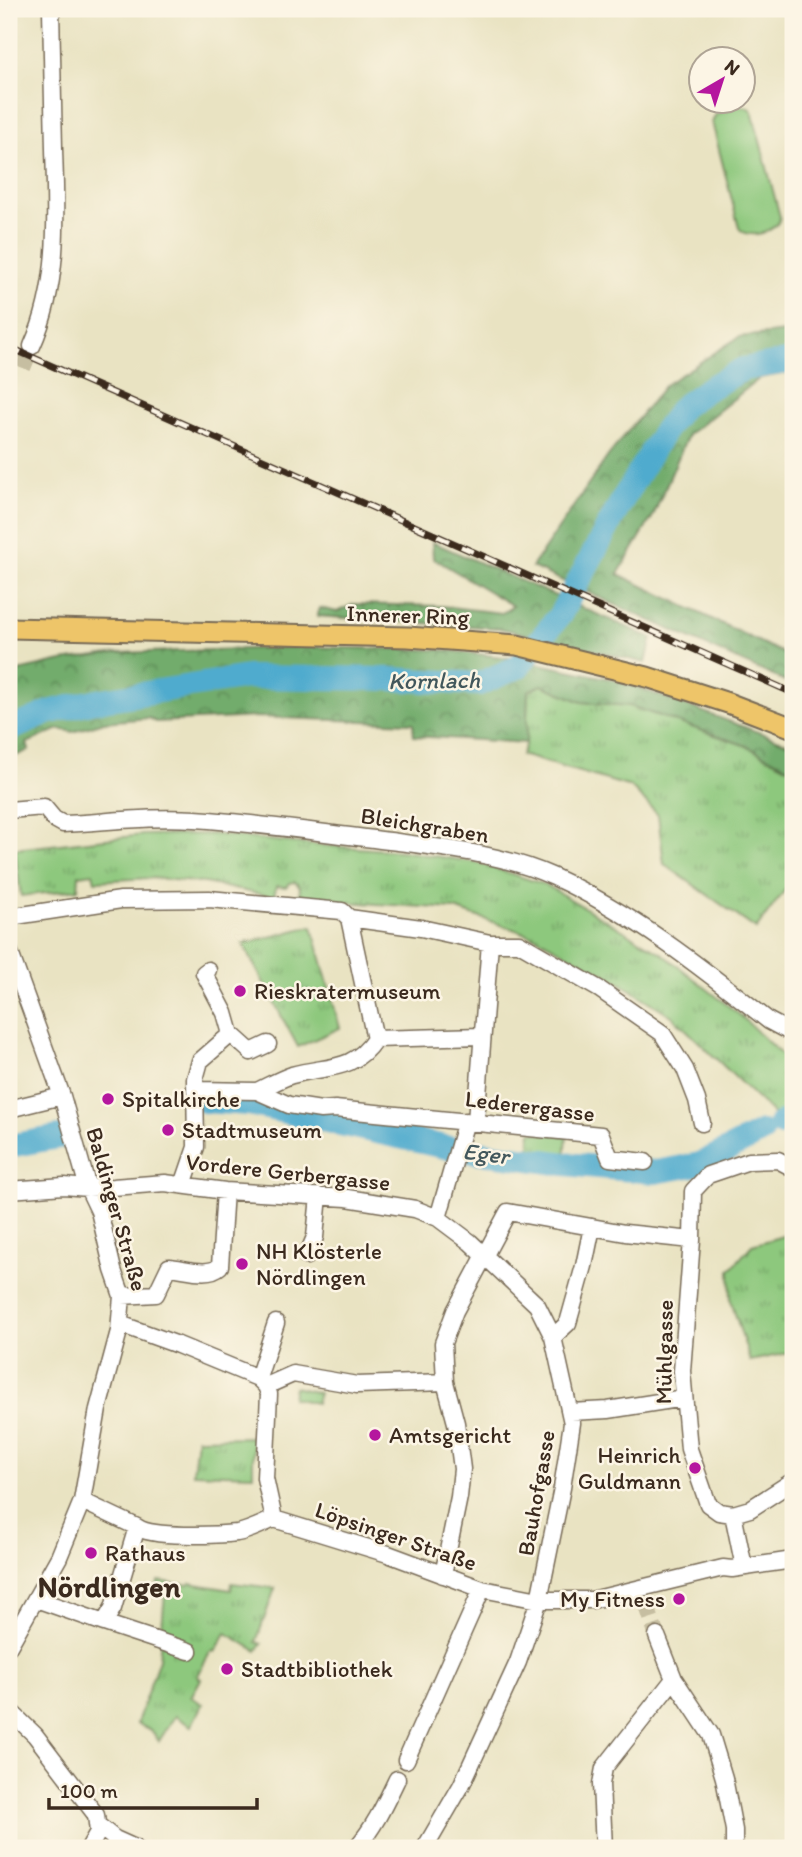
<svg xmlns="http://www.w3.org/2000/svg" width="802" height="1857" font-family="Itim,sans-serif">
<defs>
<pattern id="grass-tufts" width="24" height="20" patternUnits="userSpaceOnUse" patternTransform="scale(1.75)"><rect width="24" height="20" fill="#8dc87d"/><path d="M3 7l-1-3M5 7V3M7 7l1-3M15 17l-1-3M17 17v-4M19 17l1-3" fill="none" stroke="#74a366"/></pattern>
<pattern id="forest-crowns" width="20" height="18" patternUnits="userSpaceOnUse" patternTransform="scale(1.75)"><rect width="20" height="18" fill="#72ac6c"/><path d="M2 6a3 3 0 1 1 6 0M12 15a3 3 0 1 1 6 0" fill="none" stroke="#5f8c58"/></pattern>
</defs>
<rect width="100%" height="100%" fill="#fcf5e5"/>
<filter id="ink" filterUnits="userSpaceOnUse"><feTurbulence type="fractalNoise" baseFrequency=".0143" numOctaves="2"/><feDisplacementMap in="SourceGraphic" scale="14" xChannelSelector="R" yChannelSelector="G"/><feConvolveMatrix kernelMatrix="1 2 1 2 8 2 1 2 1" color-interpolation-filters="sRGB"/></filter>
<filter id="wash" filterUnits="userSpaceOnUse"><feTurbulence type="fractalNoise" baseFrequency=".00686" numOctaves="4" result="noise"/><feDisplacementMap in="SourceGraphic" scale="28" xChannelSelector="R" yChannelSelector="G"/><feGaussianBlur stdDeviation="1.57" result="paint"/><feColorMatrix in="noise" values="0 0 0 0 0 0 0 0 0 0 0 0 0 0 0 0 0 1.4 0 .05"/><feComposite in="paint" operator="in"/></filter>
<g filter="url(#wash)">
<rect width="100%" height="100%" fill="#e9e3c2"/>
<!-- grass -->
<path fill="url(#grass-tufts)" stroke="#64794e" stroke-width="2" d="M542,685L582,702L630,706L747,746L793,770V879L756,929L664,864L658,815L631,787L521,755L526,743L528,691Z
M211,834L314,845L401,851L474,862L546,885L663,954L741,1016L793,1066V1133L672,1016L609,976L536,937L455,909L299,899L300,887L295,882L290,883L287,887L276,886L274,897L205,883L152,878L95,881L93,873L79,875L78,889L21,896L15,849L143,835Z
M312,926L340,1028L298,1047L243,944Z
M531,1132L567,1136L565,1160L529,1157Z
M793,1233V1352L750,1361L731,1301L730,1270L752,1245Z
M294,1387L319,1393L316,1403L292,1398Z
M253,1437V1475L193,1473L197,1438Z
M158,1581L189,1585L190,1583L231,1590L232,1583L275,1588L256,1642L262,1644L257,1651L226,1633L215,1652L211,1651L197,1676L201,1679L191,1697L203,1704L191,1726L175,1716L159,1741L151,1731L137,1723L159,1659L165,1593L157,1591Z"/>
<!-- forest -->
<path fill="url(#forest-crowns)" stroke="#566b45" stroke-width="2" d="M793,331V372L760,378L688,435L653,516L618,574L793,658V685L532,567L608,456L665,385L739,337Z
M432,542L652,638L646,663L499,628L317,616L320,608L337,612L354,604L441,606L502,613L513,606L433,558Z
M303,647L444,650L511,658L620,681L793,745V770L747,746L630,706L582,702L542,685L528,691L526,743L414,736L413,723L256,717L156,722L149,718L104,722L73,732L59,729L27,743L29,750L9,759V673L62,661L117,653Z"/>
<!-- garden -->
<path fill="#8dc87d" stroke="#64794e" stroke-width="2" d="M740,106L747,107L752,111L780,217C778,232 748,241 739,228L712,122L716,114Z"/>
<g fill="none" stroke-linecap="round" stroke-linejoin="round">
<!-- stream -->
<path stroke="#50abce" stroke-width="4.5" d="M528,1159L536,1153L560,1156L565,1164"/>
<!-- river -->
<path stroke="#50abce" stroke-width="24" d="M9,730L50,712L90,702L247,677L391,679L479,684L518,667L560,615L623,499L662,434L682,407L706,390L743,369L793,361
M205,1101L249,1104L454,1149L565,1164L655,1172L700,1164L762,1132
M780,1124L793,1118
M9,1146L64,1136"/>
</g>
</g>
<g filter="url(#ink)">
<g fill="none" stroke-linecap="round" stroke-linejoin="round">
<!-- minor-tunnel -->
<path stroke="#c6bea1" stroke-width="16" stroke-dasharray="16 8" stroke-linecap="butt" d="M23,368L32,346
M646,1603L657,1636"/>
<!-- minor casing -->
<g stroke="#786b57" stroke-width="19">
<path id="minor" d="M32,346C60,284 56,215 54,149C53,102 52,56 51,9
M9,810L44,807L54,819L63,824C107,822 151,816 195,819C255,823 315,832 374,839C434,847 499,852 554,877C634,914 701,967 769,1021L786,1030L793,1031
M9,917L121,900L209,899L342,911L349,918L421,928L490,943H519L599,989L662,1033L685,1069L697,1100L702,1123
M9,950L62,1096L88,1188L99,1211L113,1270L122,1296L119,1331L98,1409L82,1501L59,1557L9,1646
M208,970L204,973L225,1013L231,1034
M375,1039L481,1036
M195,1090L257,1091L289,1105L321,1110L335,1109L601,1135L610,1158L645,1162
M257,1091C268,1086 280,1079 292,1075C327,1065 352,1073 375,1039L349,918
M9,1109L62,1096
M476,1121L490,943
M183,1185L196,1147L195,1079L200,1061L231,1034L251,1052L268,1044
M9,1190L64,1186L88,1188L113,1187L165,1183L225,1191L347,1198L415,1209L438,1218L470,1242L537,1305L553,1337L572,1423L562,1488L539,1600L518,1662L461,1786L425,1848
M438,1218L466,1121
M307,1256L315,1237L319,1196
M122,1296L156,1294L169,1267C185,1268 208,1277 220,1266L225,1191
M120,1324L178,1345L258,1378L266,1386
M553,1337L568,1323L584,1266L592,1227
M258,1378L276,1323
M266,1386L269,1394L265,1478L274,1519L388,1554L482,1589L539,1600H592L723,1568L732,1569L793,1560
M266,1386L293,1374L357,1385L445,1382
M570,1412L608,1410L684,1398
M733,1514L719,1512L708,1504L689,1449L682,1371L692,1240L693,1191L708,1175L749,1161L778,1160L793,1168
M137,1527C151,1538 217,1535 237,1533C249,1531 262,1524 274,1519
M744,1567L733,1514L750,1509L793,1481
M443,1575L459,1497L462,1469L456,1423L445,1382L443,1343L455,1311L508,1212L625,1233L692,1240
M36,1599L104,1623L113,1608L137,1527L82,1501
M104,1623L189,1651
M657,1636L674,1679L711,1735L724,1778L734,1830V1848
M9,1710L35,1735L96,1815L98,1832L89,1848
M406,1760L482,1589
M99,1826L115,1839L135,1848
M356,1848C374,1828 385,1804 397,1779
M604,1848L601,1784L604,1768L674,1679"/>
</g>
<!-- major casing -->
<g stroke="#786b57" stroke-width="23">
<path id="major" d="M9,628L408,637L517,645L647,677L728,703L793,728"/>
</g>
<!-- minor -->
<use href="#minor" stroke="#fff" stroke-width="16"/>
<!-- major -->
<use href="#major" stroke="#eec569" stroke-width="19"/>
<!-- rail casing -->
<g stroke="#3b2a1e" stroke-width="7">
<path id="rail" d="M9,347L793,693"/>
</g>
<!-- rail -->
<use href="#rail" stroke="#fcf5e5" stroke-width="4.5" stroke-dasharray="13" stroke-linecap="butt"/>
</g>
</g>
<!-- markers -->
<g fill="#b5179e" stroke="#fcf5e5" stroke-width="2.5">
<circle cx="240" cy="991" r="7"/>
<circle cx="108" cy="1099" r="7"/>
<circle cx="168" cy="1130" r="7"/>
<circle cx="242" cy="1264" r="7"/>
<circle cx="375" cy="1435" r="7"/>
<circle cx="695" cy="1468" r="7"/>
<circle cx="91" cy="1553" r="7"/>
<circle cx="679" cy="1599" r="7"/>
<circle cx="227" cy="1669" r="7"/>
</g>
<g text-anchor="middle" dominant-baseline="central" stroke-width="5" stroke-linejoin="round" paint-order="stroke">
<!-- street labels -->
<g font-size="23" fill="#3b2a1e" stroke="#fcf5e5">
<text transform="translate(408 615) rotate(2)">Innerer Ring</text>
<text transform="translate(425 825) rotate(9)">Bleichgraben</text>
<text transform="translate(530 1106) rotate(7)">Lederergasse</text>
<text transform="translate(288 1172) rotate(6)">Vordere Gerbergasse</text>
<text transform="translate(117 1209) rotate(74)">Baldinger Straße</text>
<text transform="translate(664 1352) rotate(-89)">Mühlgasse</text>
<text transform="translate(536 1493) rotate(-80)">Bauhofgasse</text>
<text transform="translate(396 1536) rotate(19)">Löpsinger Straße</text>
</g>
<!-- poi labels -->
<g font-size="23" fill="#3b2a1e" stroke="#fcf5e5" text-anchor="start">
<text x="254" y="991">Rieskratermuseum</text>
<text x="122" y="1099">Spitalkirche</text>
<text x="182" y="1130">Stadtmuseum</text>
<text x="256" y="1251">NH Klösterle<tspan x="256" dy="26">Nördlingen</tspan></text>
<text x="389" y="1435">Amtsgericht</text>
<text x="681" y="1455" text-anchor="end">Heinrich<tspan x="681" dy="26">Guldmann</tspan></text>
<text x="105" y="1553">Rathaus</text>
<text x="665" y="1599" text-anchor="end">My Fitness</text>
<text x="241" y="1669">Stadtbibliothek</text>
</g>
<!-- water labels -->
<g font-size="24" font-style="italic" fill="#42575c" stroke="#fcf5e5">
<text transform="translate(434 680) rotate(-1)">Kornlach</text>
<text transform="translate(486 1153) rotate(7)">Eger</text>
</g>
<!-- district labels -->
<g font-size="30" font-weight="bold" fill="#3b2a1e" stroke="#fcf5e5">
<text x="109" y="1586">Nördlingen</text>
</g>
</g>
<!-- margin -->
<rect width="802" height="1857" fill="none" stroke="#fcf5e5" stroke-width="35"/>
<!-- north arrow -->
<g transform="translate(722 80) rotate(39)"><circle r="33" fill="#fcf5e5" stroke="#afa495" stroke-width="2"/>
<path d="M0-5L12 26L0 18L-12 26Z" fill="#b5179e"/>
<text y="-10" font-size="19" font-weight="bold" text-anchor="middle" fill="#3b2a1e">N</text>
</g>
<!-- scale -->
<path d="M49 1798v10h208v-10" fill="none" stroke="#3b2a1e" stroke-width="3.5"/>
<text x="60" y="1798" font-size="21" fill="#3b2a1e" stroke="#fcf5e5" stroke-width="5" paint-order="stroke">100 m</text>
</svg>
